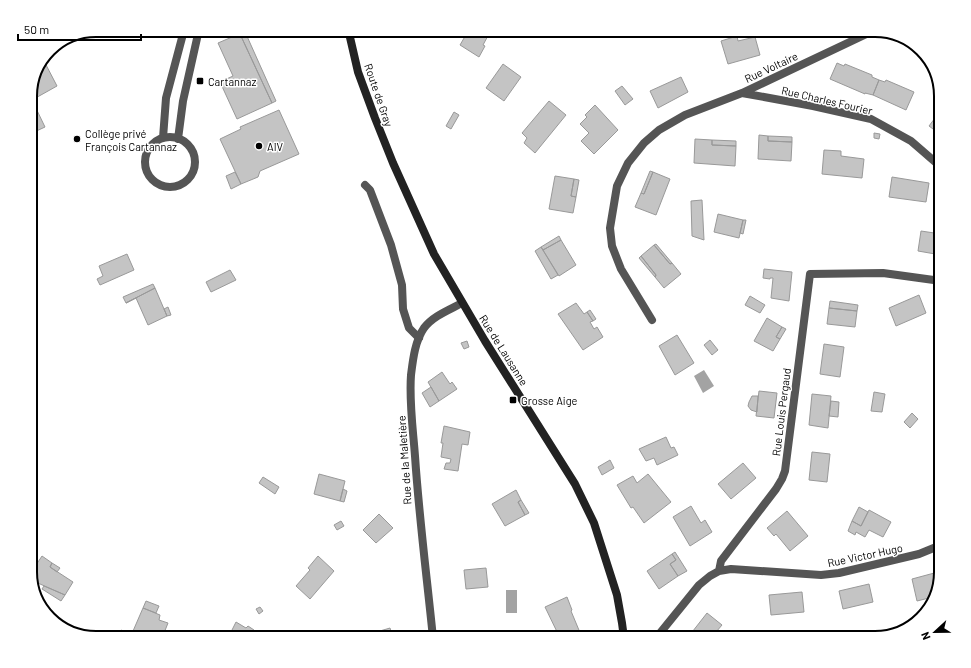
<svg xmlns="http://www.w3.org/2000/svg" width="971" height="668" font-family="Barlow,sans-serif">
<rect width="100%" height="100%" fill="#fff"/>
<!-- water -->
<path fill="#a3a3a3" d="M704,370L714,386L703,393L694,376Z
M506,590H517V613H506Z"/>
<!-- building -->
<path fill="#c4c4c4" stroke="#999" d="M490,32L483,45L485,46L479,57L460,45L467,33Z
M390,33H407V35L390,36Z
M239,34H240L272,103L237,119L220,82L233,76L218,43Z
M240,34H246L276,101L272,103Z
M737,36L738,41L755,37L760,55L728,64L721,41Z
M44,61L57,86L32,100L45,127L30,134V92Z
M837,63L844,66L845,64L872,75V77L879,80L873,95L865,93V94L830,79Z
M503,64L521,77L504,101L486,88Z
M681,77L688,92L658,108L650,91Z
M879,80L885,82L886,80L914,92L906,110L873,95Z
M622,86L633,99L625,105L615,91Z
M549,101L566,115L535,153L524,143L527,138L522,133Z
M595,105L618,130L594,154L581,141L589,133L580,124L587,117L585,115Z
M279,110L299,154L260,171L258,177L241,184L220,139L241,129L240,127Z
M941,110V135L929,126Z
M454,112L459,115L451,129L446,126Z
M874,133L880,134L879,139L874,138Z
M759,135L768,136V141L792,142L791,161L758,159Z
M768,136L792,137V142L768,141Z
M695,139L712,140V145L736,146L735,166L694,163Z
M712,140L736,141V146L712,145Z
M824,150L841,151V156L864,159L862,178L822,174Z
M650,171L653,172L644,194L641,193Z
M235,172L241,184L231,189L226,176Z
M653,172L670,179L656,215L635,207L641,193L644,194Z
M555,176L574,179L571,196L576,197L573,213L549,209Z
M892,177L929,183L926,202L889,197Z
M574,179L579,180L576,197L571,196Z
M702,200L704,240L692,236L691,201Z
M718,214L743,220L739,238L714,232Z
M743,220H746L743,234L740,233Z
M921,231L941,234V255L918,251Z
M559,236L561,240L543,250L541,247Z
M561,240L576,265L559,276L543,250Z
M656,244L672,263L670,264L654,245Z
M654,245L670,264L672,263L681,274L664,288L655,277L656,275L641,256Z
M541,247L558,275L551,279L535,251Z
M127,254L134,270L100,285L97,279L103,276L99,266Z
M641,256L656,275L655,277L639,258Z
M764,269L792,272L789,301L771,298L773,278H770V279L763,278Z
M230,270L236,280L211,292L206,282Z
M153,284L155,288L126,303L123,297Z
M155,288L167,316L148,325L136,298L126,303Z
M919,295L926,313L896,326L889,308Z
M750,296L765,305L760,313L745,305Z
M830,301L858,305L857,311L829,308Z
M576,303L584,314L587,312L593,321L590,322L594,329L597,327L603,337L583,350L558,314Z
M168,307L171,315L167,316L164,309Z
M829,308L857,311L855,327L827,324Z
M590,310L596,319L593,321L587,312Z
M767,318L782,327L776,337L780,339L773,351L754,341Z
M782,327L786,329L780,339L776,337Z
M677,335L694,363L675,375L659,346Z
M710,340L718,350L712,355L704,345Z
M467,341L469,347L464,349L461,343Z
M824,344L844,347L840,377L820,374Z
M442,372L450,384L452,382L457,389L439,401L428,382Z
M431,387L439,401L430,407L422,393Z
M759,391L777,393L774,418L756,416Z
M874,392L885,394L882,412L871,411Z
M812,394L831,396L828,428L809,425Z
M752,396H758L757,412L751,410L748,406L749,402Z
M831,401L839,402L838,417L829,416Z
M912,413L918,419L910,428L904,422Z
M444,426L470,432L468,445L462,444L458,471L444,469L446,463H450L451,459L441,457L443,443H441Z
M666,437L671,448L674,447L678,455L657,465L654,458L646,461L639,449Z
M812,452L830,454L827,482L809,480Z
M610,460L614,468L602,475L598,467Z
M743,463L756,478L731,499L718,484Z
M319,474L345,481L340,501L314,494Z
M648,474L671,502L644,523L633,507L631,508L617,485L633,476L637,483Z
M263,477L279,487L275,494L259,483Z
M343,489L347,491L344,502L340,501Z
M516,490L521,500L518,502L525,515L505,526L492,504Z
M521,500L529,513L525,515L518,502Z
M691,506L701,523L705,520L712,532L690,546L673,517Z
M859,507L868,512L861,526L852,521Z
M869,510L891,522L883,537L869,530L865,537L856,532L855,535L848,531L852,521L861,526Z
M787,511L808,536L790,551L776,534L774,536L767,528Z
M379,514L393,528L376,543L363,530Z
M341,521L344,526L337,530L334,525Z
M675,552L687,571L678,576L670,564L676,560L672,554Z
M672,554L676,560L670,564L678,576L659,589L647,571Z
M42,556L52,563L50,567L73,582L65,595L31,580L30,574Z
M318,556L334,571L310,599L296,586L310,570L308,568Z
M52,563L60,568L57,572L50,567Z
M486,568L488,587L466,589L464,570Z
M938,572L939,577L933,597L917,601L912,579Z
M869,584L873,602L843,609L839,591Z
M44,586L65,595L61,601L42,589Z
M802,592L804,612L771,615L769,595Z
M567,597L572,610L571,611L581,635L575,638H560L545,607Z
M146,601L159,606L156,613L143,608Z
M260,607L263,611L259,614L256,609Z
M143,608L160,615L159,620L168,623L162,638H150L147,637V638H130Z
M707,613L722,625L711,638H691L689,636Z
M236,622L246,628L248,626L254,630L249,638H232L229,636Z
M390,628L393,638H364L363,636Z
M121,630L131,635L130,638H123L119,636Z"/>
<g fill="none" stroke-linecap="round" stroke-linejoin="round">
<!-- lane -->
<path stroke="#555" stroke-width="8" d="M145 162a25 25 0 1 1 50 0a25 25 0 1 1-50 0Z
M163,138L166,98L183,34
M178,139L183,101L198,34
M365,185L370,190L391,245L402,285L403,309L409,328L419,338"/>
<!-- street -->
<path stroke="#555" stroke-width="8" d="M742,93L813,106L871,119L911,141L941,167
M652,320L621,269L612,246L610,228L617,186L628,163L644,143L659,130L685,115L742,93L875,30
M719,571L731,569L821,575L839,573L919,554L941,545
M433,638C427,578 419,517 415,456C413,429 409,402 411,375C413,359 415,341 424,328C433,316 449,310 462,303
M656,638L699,585L710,576L719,571L721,561L776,489L782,479L785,471L810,274L883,273L941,281"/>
<!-- secondary -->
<path stroke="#222" stroke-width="8" d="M349,33L358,72L375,118L393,163L434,254L485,341L575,484L594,523L617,595L622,623L624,638"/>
</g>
<!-- markers -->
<g fill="#000" stroke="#fff" stroke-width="1.5">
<rect x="196" y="77" width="8" height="8" rx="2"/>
<circle cx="77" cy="139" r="4"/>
<circle cx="259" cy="146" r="4"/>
<rect x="509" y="396" width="8" height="8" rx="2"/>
</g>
<g text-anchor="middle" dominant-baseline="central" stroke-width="3" stroke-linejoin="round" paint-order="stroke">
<!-- street labels -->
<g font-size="11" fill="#000" stroke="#fff">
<text transform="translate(771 67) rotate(-25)">Rue Voltaire</text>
<text transform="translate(379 95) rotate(71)">Route de Gray</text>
<text transform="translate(827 100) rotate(13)">Rue Charles Fourier</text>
<text transform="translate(504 350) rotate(58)">Rue de Lausanne</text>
<text transform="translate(781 412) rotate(-83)">Rue Louis Pergaud</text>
<text transform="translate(404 460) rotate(-94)">Rue de la Maletière</text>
<text transform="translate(865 555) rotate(-12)">Rue Victor Hugo</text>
</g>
<!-- poi labels -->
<g font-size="11" fill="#000" stroke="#fff" text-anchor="start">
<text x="208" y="81">Cartannaz</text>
<text x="85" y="133">Collège privé<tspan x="85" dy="13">François Cartannaz</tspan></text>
<text x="267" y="146">AIV</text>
<text x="521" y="400">Grosse Aige</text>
</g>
</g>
<!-- crop -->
<path d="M0 0H971V668H0ZM96 37H875A59 59 0 0 1 934 96V572A59 59 0 0 1 875 631H96A59 59 0 0 1 37 572V96A59 59 0 0 1 96 37Z" fill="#fff" fill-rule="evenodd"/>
<path fill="none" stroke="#000" stroke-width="2" d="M96 37H875A59 59 0 0 1 934 96V572A59 59 0 0 1 875 631H96A59 59 0 0 1 37 572V96A59 59 0 0 1 96 37Z"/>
<!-- north arrow -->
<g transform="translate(935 632) rotate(248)" stroke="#ffffff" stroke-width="3" paint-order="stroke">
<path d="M0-3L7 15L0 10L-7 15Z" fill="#000000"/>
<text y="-6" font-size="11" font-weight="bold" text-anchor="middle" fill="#000000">N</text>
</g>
<!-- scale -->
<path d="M18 34v6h123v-6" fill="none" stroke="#000000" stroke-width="2"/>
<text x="24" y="34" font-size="12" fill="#000000" stroke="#ffffff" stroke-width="3" paint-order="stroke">50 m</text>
</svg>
